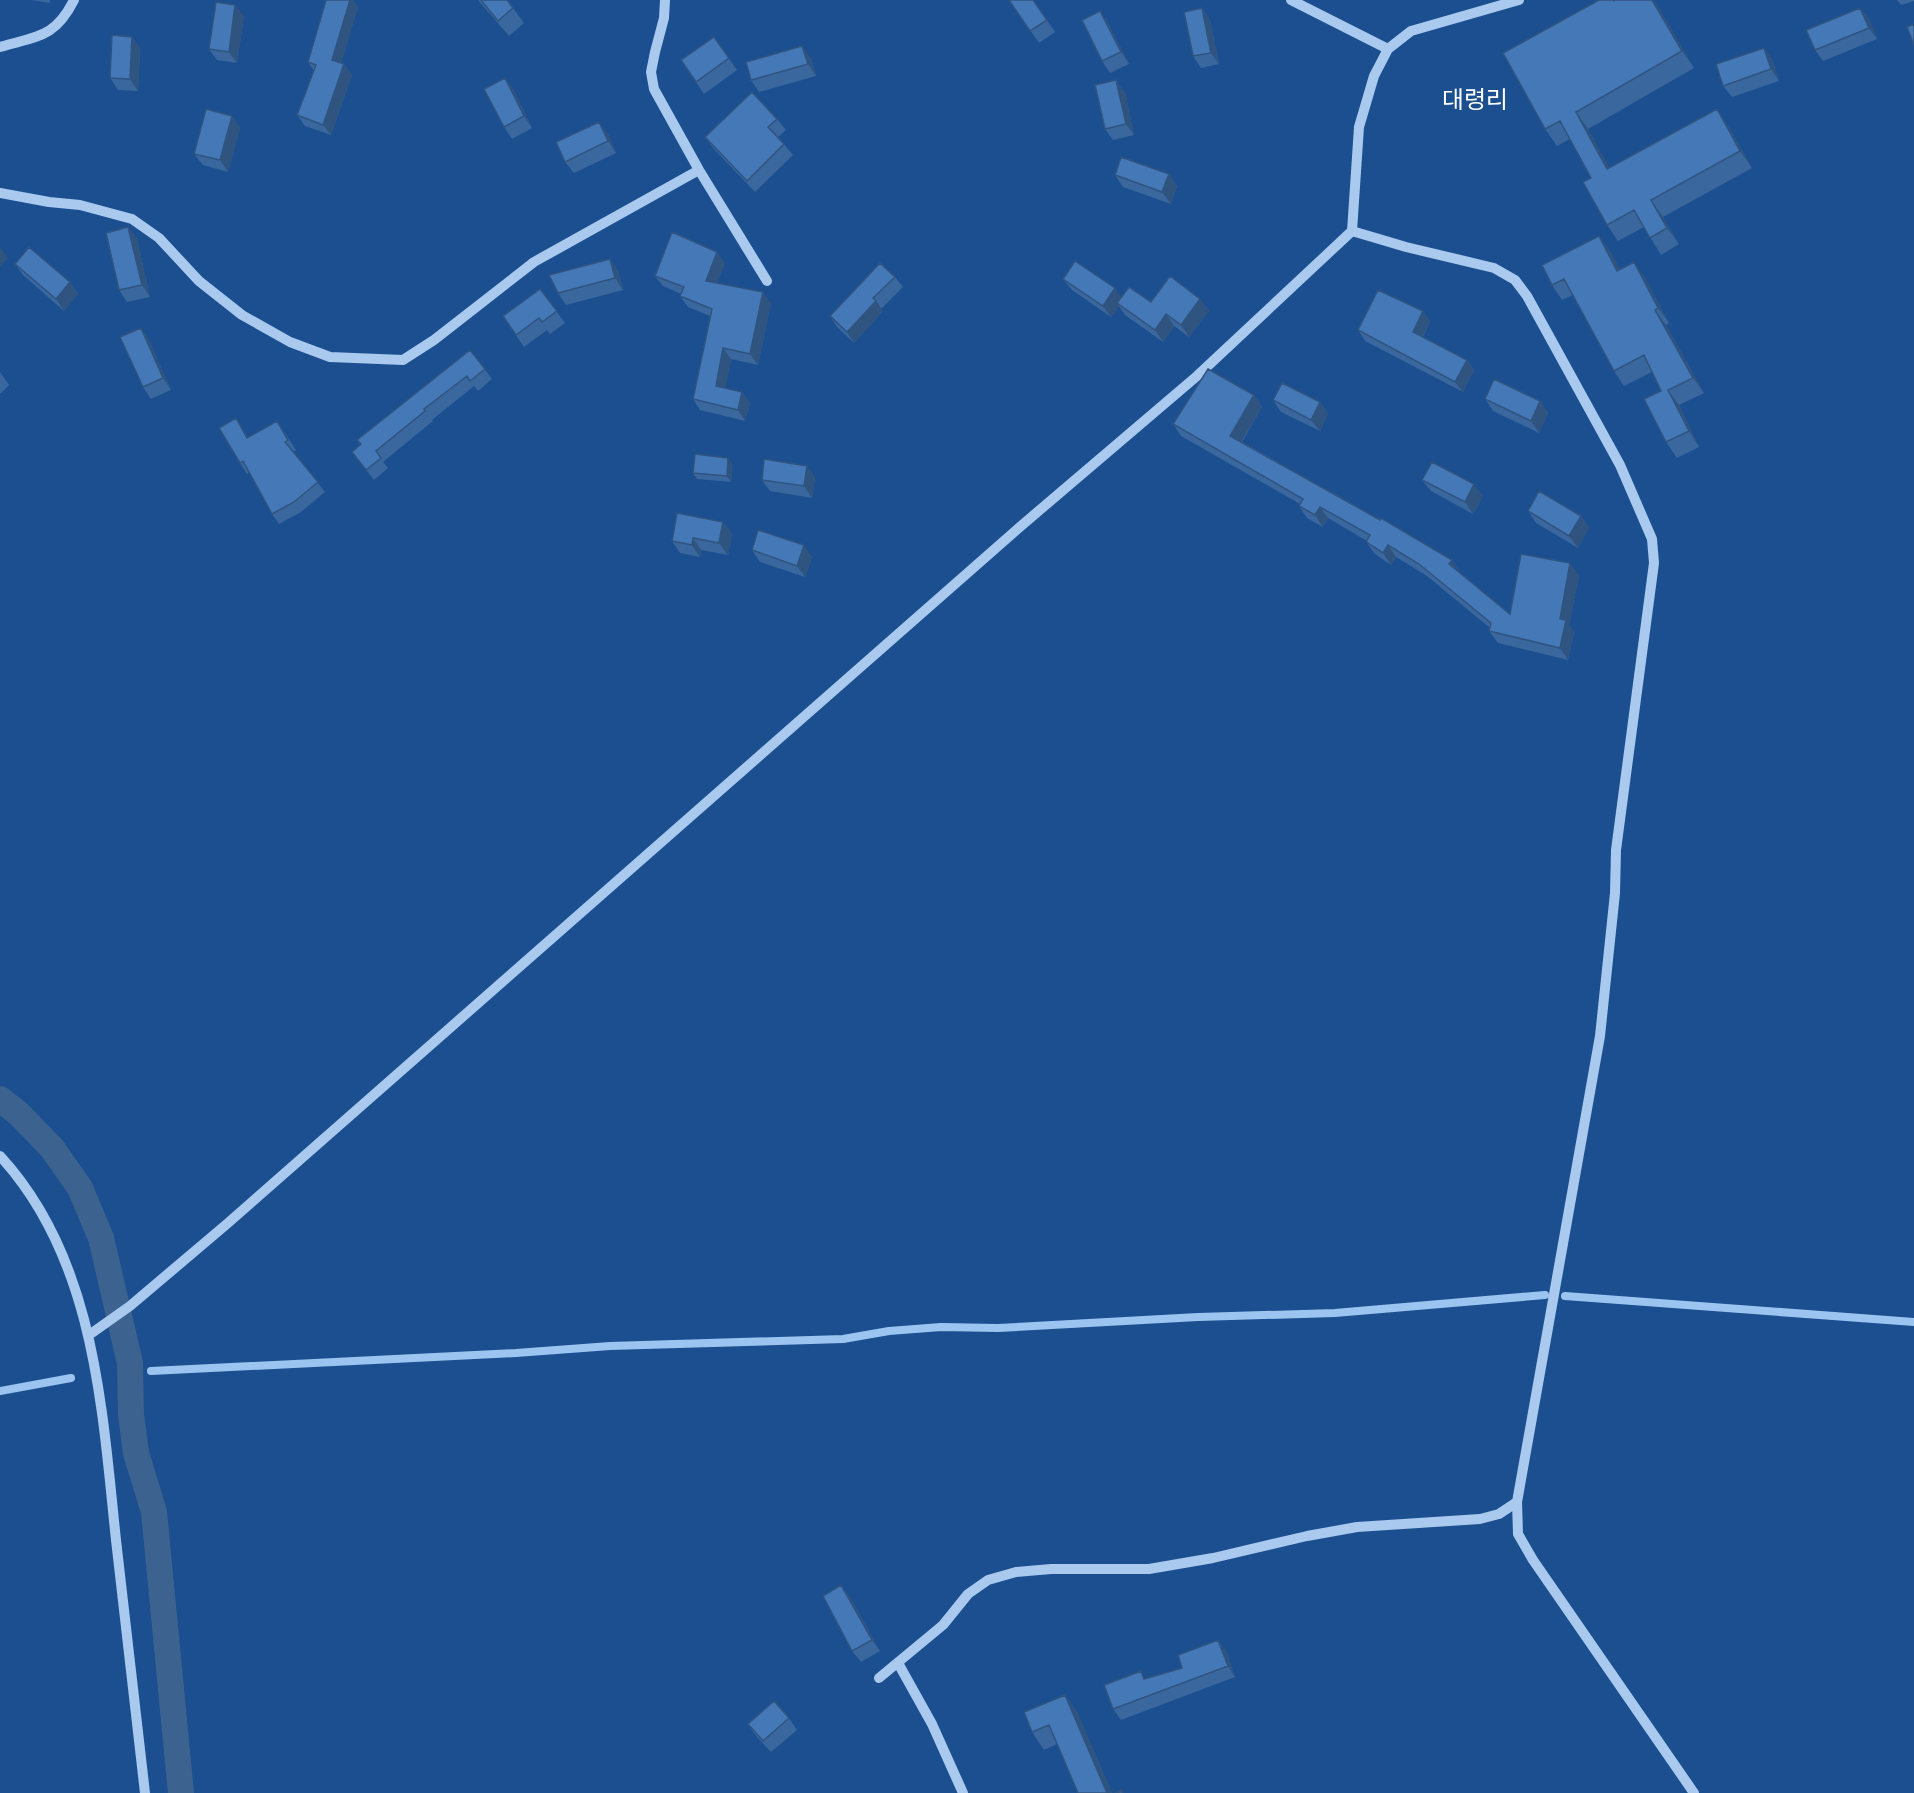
<svg xmlns="http://www.w3.org/2000/svg" width="1914" height="1793" font-family="'IBM Plex Sans','Noto Sans KR',sans-serif">
<rect width="100%" height="100%" fill="#1b4f8f"/>
<g fill="none" stroke-linecap="round" stroke-linejoin="round">
<!-- stream -->
<path stroke="#9cc4f0" stroke-width="8" d="M1565,1296L1914,1322
M151,1371L516,1353L610,1346L843,1339L889,1331L941,1327L998,1328L1198,1317L1335,1313L1545,1295
M0,1391L71,1378"/>
<!-- canal -->
<path stroke="#3c6290" stroke-width="26" d="M0,1099L19,1114L52,1148L80,1188L101,1238L130,1363L131,1414L136,1453L154,1512L181,1793"/>
<!-- minor -->
<path stroke="#a9c9ee" stroke-width="10" d="M665,0L664,18L655,52L651,72L654,89L699,170L767,281
M1291,0L1388,49
M0,47C37,36 55,38 74,0
M0,193L49,202L80,205L132,219L159,238L199,281L242,315L290,342L330,357L403,360L434,340L534,262L699,170
M1352,231L1406,247L1494,268L1515,280L1527,296L1620,465L1652,539L1654,563L1616,850L1615,893L1600,1036L1517,1502L1518,1534L1533,1560L1694,1793
M0,1156C95,1259 102,1408 116,1540C126,1624 135,1709 145,1793
M89,1335L130,1306L228,1223L1021,526L1197,376L1352,231L1359,127L1374,76L1388,49L1411,31L1519,0
M898,1663L932,1724L963,1793
M879,1678L943,1625L968,1594L988,1580L1016,1572L1051,1569H1149L1213,1558L1307,1536L1357,1527L1480,1519L1499,1514L1517,1502"/>
</g>
<!-- wall -->
<path fill="#3a679d" d="M31,0H50V3Z
M326,0H353L358,7L341,63L344,64L352,75L331,135L305,126L297,115L314,71L308,62Z
M478,0H507L524,23L509,36Z
M1009,0H1033L1055,32L1039,43Z
M1654,0L1694,68L1588,129L1609,168L1728,126L1752,168L1663,217L1679,244L1661,255L1644,227L1618,241L1607,225L1591,178L1570,139L1557,146L1545,129L1614,1Z
M1897,0H1914V1L1901,5Z
M1860,8L1869,19L1877,39L1823,61L1815,50Z
M1100,11L1108,23L1129,64L1110,73L1102,61Z
M244,16L237,63L217,60L209,49Z
M1210,20L1219,64L1201,68L1193,56Z
M132,37L140,48L138,91L118,90L110,78Z
M714,37L737,70L704,94L681,60Z
M811,58L816,76L759,92L751,80Z
M1772,59L1779,81L1732,97L1723,86Z
M505,78L513,89L532,128L512,139L504,127Z
M1125,92L1134,135L1113,140L1105,129Z
M232,116L240,128L228,172L203,165L194,154Z
M777,119L786,130L778,137L784,144L793,155L755,192L713,148L705,137Z
M608,134L616,153L574,173L565,162Z
M1169,174L1177,186L1171,204L1123,187L1115,175Z
M128,227L137,239L150,297L127,302L119,290Z
M1610,251L1620,270L1645,278L1669,323L1666,325L1704,393L1679,405L1699,447L1677,458L1666,442L1661,391L1652,372L1624,386L1614,371L1573,295L1562,300L1552,285Z
M610,259L618,271L623,290L566,305L558,293Z
M725,263L717,283L771,303L758,365L731,359L725,388L742,392L750,403L745,421L700,410L693,399L710,316L688,307L680,296L681,294L663,286L655,276Z
M15,264L70,282L78,294L64,311L23,275Z
M895,277L903,287L881,309L883,311L854,343L837,327L830,316Z
M1063,279L1121,297L1151,302L1200,299L1209,311L1189,337L1174,326L1163,342L1125,315L1119,306L1111,317L1072,290Z
M540,289L565,323L550,334L547,330L524,347L503,316Z
M1430,321L1423,337L1467,360L1474,370L1463,392L1365,341L1358,330Z
M141,328L149,340L171,390L151,399L143,387Z
M470,350L492,379L478,391L474,386L432,420L433,421L383,462L388,468L374,480L352,452L360,445L357,440Z
M0,372L9,385L0,394Z
M1254,395L1262,407L1242,442L1452,560L1460,572L1459,573L1510,614L1579,575L1569,625L1574,632L1568,660L1498,643L1489,631L1490,628L1427,576L1396,557L1391,565L1375,554L1366,542L1367,541L1328,518L1323,527L1307,518L1299,506L1300,504L1181,436L1173,424Z
M1485,399L1540,401L1548,413L1539,433L1493,411Z
M1273,400L1320,402L1328,414L1320,431L1281,412Z
M277,421L296,450L293,452L325,492L301,512L279,524L272,514L249,472L247,474L240,463L243,429L248,438Z
M732,463L731,482L697,479L693,473Z
M815,477L812,498L770,491L762,480Z
M1422,480L1483,496L1473,514L1431,491Z
M1528,511L1581,516L1589,528L1578,548L1536,523Z
M723,522L732,534L728,555L701,550L700,557L680,553L672,541Z
M752,550L812,557L805,577L760,562Z
M841,1585L850,1597L880,1651L861,1662L852,1651Z
M1218,1640L1226,1651L1235,1677L1121,1720L1113,1709L1146,1678L1182,1668Z
M1065,1695L1077,1712L1112,1793H1078L1057,1744L1044,1750L1032,1732Z
M789,1718L797,1730L771,1752L756,1736L748,1724Z"/>
<!-- shaded-wall -->
<path fill="#305480" d="M350,0H353L358,7L339,71L332,60Z
M1652,0H1654L1694,68L1682,51Z
M235,5L244,16L237,63L229,52Z
M1202,8L1210,20L1219,64L1211,53Z
M1860,8L1869,19L1877,39L1869,28Z
M1100,11L1108,23L1129,64L1121,52Z
M132,37L140,48L138,91L130,79Z
M802,46L811,58L816,76L808,64Z
M1764,48L1772,59L1779,81L1771,69Z
M344,64L352,75L331,135L323,125Z
M505,78L513,89L532,128L524,116Z
M1116,80L1125,92L1134,135L1126,124Z
M1717,109L1728,126L1752,168L1740,151Z
M1576,112L1588,129L1619,186L1607,169Z
M232,116L240,128L228,172L220,160Z
M599,122L608,134L616,153L608,141Z
M1169,174L1177,186L1171,204L1162,192Z
M1651,200L1663,217L1679,244L1667,228Z
M128,227L137,239L150,297L142,285Z
M1599,236L1610,251L1628,286L1617,271Z
M0,247L8,258L0,267Z
M717,252L725,263L714,292L706,281Z
M610,259L618,271L623,290L615,278Z
M1634,262L1645,278L1669,323L1658,308Z
M70,282L78,294L64,311L56,299Z
M1115,288L1123,300L1117,303L1119,306L1111,317L1103,306Z
M763,292L771,303L758,365L750,354Z
M1200,299L1209,311L1189,337L1181,325Z
M876,301L883,311L854,343L847,332Z
M1655,310L1666,325L1704,393L1693,378Z
M1423,311L1430,321L1420,342L1413,332Z
M1166,314L1174,326L1163,342L1155,330Z
M141,328L149,340L171,390L163,378Z
M723,348L731,359L724,397L716,386Z
M1467,360L1474,370L1463,392L1455,382Z
M1668,390L1679,405L1699,447L1689,431Z
M742,392L750,403L745,421L738,410Z
M1254,395L1262,407L1238,447L1230,436Z
M1540,401L1548,413L1539,433L1531,421Z
M1320,402L1328,414L1320,431L1311,420Z
M728,458L732,463L731,482L727,476Z
M807,466L815,477L812,498L804,486Z
M1474,484L1483,496L1473,514L1465,502Z
M1320,507L1328,518L1323,527L1315,515Z
M1581,516L1589,528L1578,548L1569,536Z
M723,522L732,534L728,555L719,543Z
M693,538L701,550L700,557L692,545Z
M804,545L812,557L805,577L797,566Z
M1388,545L1396,557L1391,565L1383,553Z
M1452,560L1460,572L1457,576L1449,564Z
M1570,563L1579,575L1569,625L1574,632L1568,660L1560,648V619Z
M841,1585L850,1597L880,1651L872,1640Z
M1218,1640L1226,1651L1235,1677L1228,1666Z
M1065,1695L1077,1712L1112,1793H1107Z"/>
<!-- building -->
<path fill="#4478b7" stroke="#305480" stroke-width="1.5" d="M326,0H350L332,60L344,64L323,125L297,115L316,65L308,62Z
M481,0H507L513,8L498,21Z
M1009,0H1033L1047,20L1030,31Z
M1599,0H1613L1614,1L1615,0H1652L1682,51L1576,112L1607,169L1717,109L1740,151L1651,200L1667,228L1650,238L1634,210L1607,225L1583,182L1591,178L1560,121L1545,129L1503,53Z
M216,2L235,5L229,52L209,49Z
M1202,8L1211,53L1193,56L1184,12Z
M1860,8L1869,28L1815,50L1806,30Z
M1100,11L1121,52L1102,61L1082,20Z
M1914,24V45L1907,27Z
M112,35L132,37L130,79L110,78Z
M714,37L729,58L696,82L681,60Z
M802,46L808,64L751,80L746,62Z
M1764,48L1771,69L1723,86L1716,64Z
M505,78L524,116L504,127L484,89Z
M1116,80L1126,124L1105,129L1095,85Z
M752,92L777,119L768,127L784,144L747,181L705,137Z
M206,109L232,116L220,160L194,154Z
M599,122L608,141L565,162L556,142Z
M1121,157L1169,174L1162,192L1115,175Z
M128,227L142,285L119,290L106,233Z
M672,232L717,252L706,281L763,292L750,354L723,348L716,386L742,392L738,410L693,399L712,309L680,296L684,287L655,276Z
M1599,236L1617,271L1634,262L1658,308L1655,310L1693,378L1668,390L1689,431L1666,442L1644,399L1661,391L1644,355L1614,371L1564,279L1552,285L1542,265Z
M29,247L70,282L56,299L15,264Z
M610,259L615,278L558,293L549,275Z
M1075,261L1115,288L1103,306L1063,279Z
M880,263L895,277L873,298L876,301L847,332L830,316Z
M1170,276L1200,299L1181,325L1166,314L1155,330L1117,303L1129,287L1151,302Z
M540,289L557,311L542,322L539,318L516,335L503,316Z
M1378,290L1423,311L1413,332L1467,360L1455,382L1358,330Z
M141,328L163,378L143,387L120,337Z
M470,350L485,369L470,381L467,376L424,409L425,411L376,451L381,458L366,470L352,452L361,444L357,440Z
M1208,369L1254,395L1230,436L1380,520L1381,518L1452,560L1449,564L1510,614L1521,554L1570,563L1560,619L1566,620L1560,648L1489,631L1491,623L1419,564L1388,545L1383,553L1366,542L1370,535L1320,507L1315,515L1299,506L1303,499L1173,424Z
M1494,379L1540,401L1531,421L1485,399Z
M1282,383L1320,402L1311,420L1273,400Z
M236,418L247,438L277,421L288,440L285,442L318,482L294,502L272,514L243,461L240,463L219,428Z
M695,454L728,458L727,476L693,473Z
M764,459L807,466L804,486L762,480Z
M1432,462L1474,484L1465,502L1422,480Z
M1539,491L1581,516L1569,536L1528,511Z
M677,513L723,522L719,543L693,538L692,545L672,541Z
M758,530L804,545L797,566L752,550Z
M841,1585L872,1640L852,1651L823,1596Z
M1218,1640L1228,1666L1113,1709L1104,1685L1141,1671L1144,1679L1182,1668L1178,1655Z
M1065,1695L1107,1793H1078L1049,1725L1032,1732L1024,1712Z
M774,1701L789,1718L763,1741L748,1724Z
M1122,1790L1123,1793H1115Z"/>
<g text-anchor="middle" dominant-baseline="central" stroke-width="4.5" stroke-linejoin="round" paint-order="stroke">
<!-- quarter labels -->
<g font-size="24" fill="#fff" stroke="#1b4f8f">
<text x="1475" y="99">대령리</text>
</g>
</g>
</svg>
